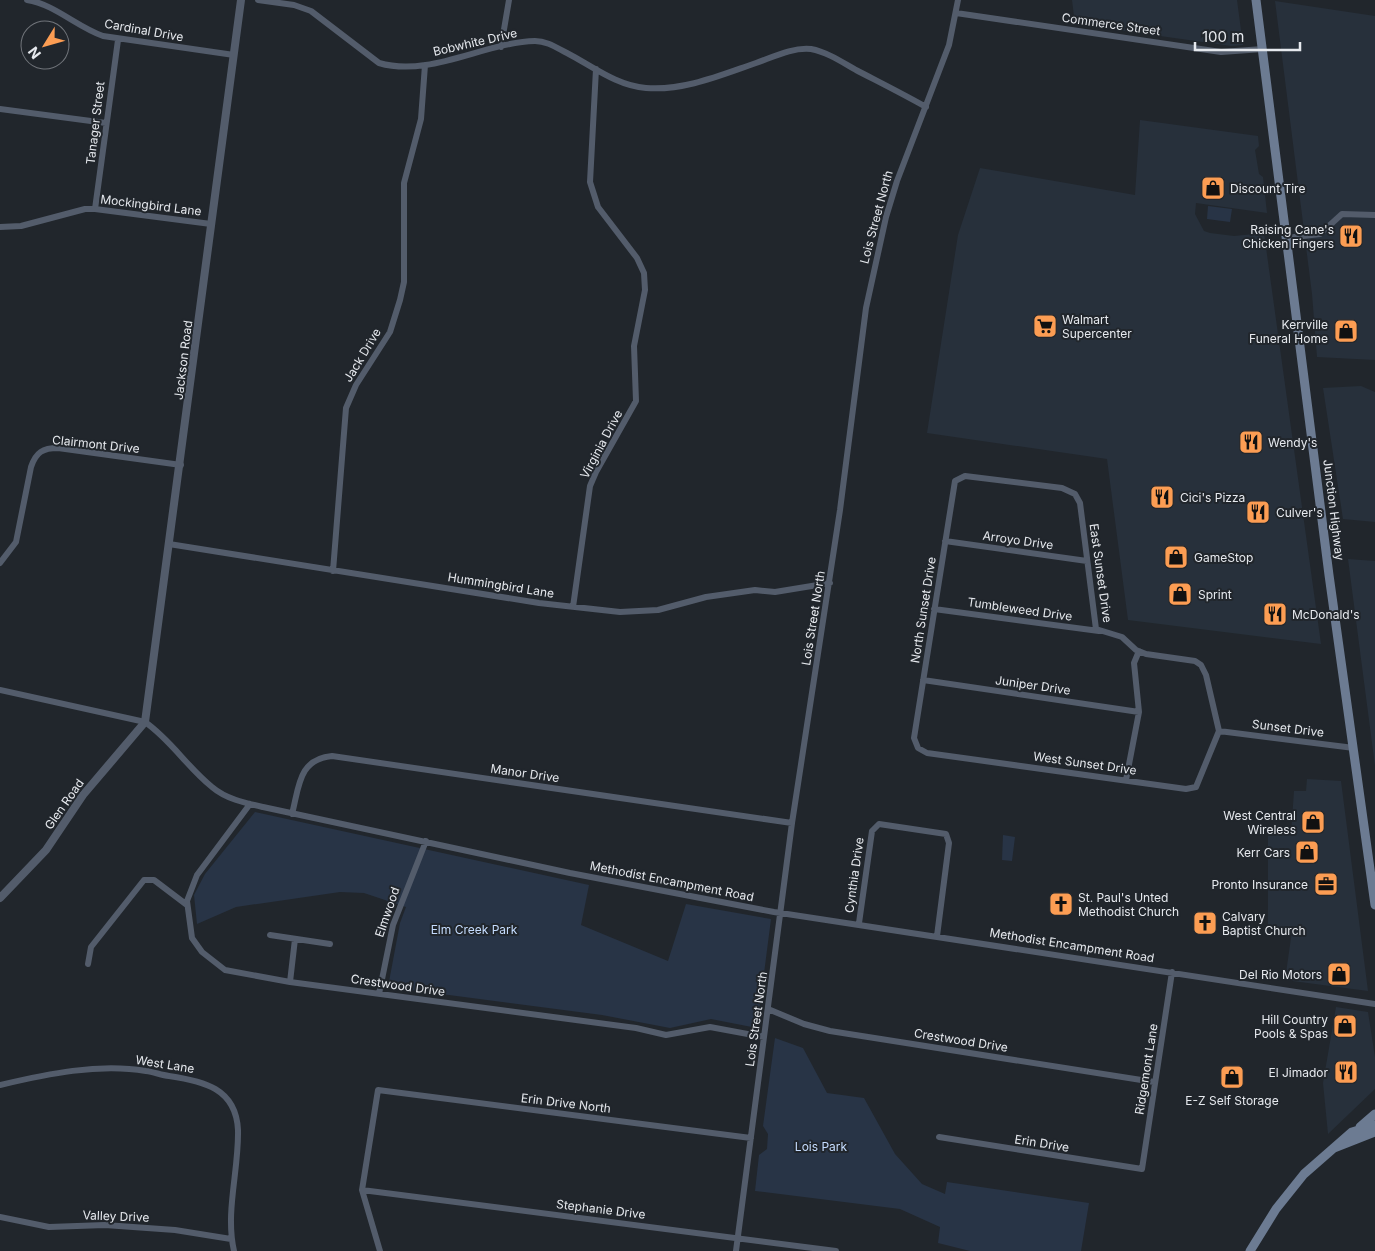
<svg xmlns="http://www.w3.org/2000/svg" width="1375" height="1251" font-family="Inter,sans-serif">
<rect width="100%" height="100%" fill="#21262c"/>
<!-- built -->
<path fill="#27303b" d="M1072,0H1237L1243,45L1231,46L1075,24Z
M1275,1L1375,16V360L1317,357L1312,294Z
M1140,120L1258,136L1259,146L1255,150L1259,174L1263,177L1267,213L1196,203L1195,214L1204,231L1210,233L1234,236L1264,233L1321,644L1128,620L1107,459L927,433L958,235L980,168L1135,195Z
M1361,386L1375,392V522L1343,519L1323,388Z
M1348,559L1375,561V766Z
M1307,779L1341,781L1368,991L1285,980L1292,931L1268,927V832L1291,834L1294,791H1306Z
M1336,1007L1368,1012L1375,1057V1089L1328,1134L1323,1083Z"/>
<!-- green -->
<path fill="#283446" d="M1208,206L1232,209L1230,222L1207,219Z
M255,812L589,885L581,925L668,961L686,904L771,919L757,1028L711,1019L670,1028L602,1015L388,987L400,923L406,907L364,893L340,892L236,907L197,924L194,895L205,874Z
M1003,835L1015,837L1012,861L1002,860Z
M775,1038L803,1048L827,1093L864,1098L895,1154L922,1184L945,1194L947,1182L1089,1203L1081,1251H970L938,1243L940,1227L900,1209L755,1191L759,1155L767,1149L768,1134L763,1126Z"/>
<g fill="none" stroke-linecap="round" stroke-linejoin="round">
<!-- minor -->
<path stroke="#535c6b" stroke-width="6" d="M27,0C54,4 77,27 103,36L234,55
M258,0L294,5L311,11L379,63C430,78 485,42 535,41C547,41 557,48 567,53C592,66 617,86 646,88C684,91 721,75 756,63C773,57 793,47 811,49C827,52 842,62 856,70C879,82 903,94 926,107
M956,13L1221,52L1263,49
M501,47L509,0
M0,109L106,123
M95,209L118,40
M0,227L21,226L85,209H95L211,224
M1286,238L1320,234L1342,214L1375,215
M965,476L1062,488L1075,494L1080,503L1096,629L1122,637L1136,650L1146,654L1195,661L1201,665L1206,675L1219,731L1196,787L1186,789L927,753L918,748L914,738L955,481Z
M945,541L1087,561
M169,544L539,603L620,612L658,610L706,597L755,590L775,592L830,583
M0,563L16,542L31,467C36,452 43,448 58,448L181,465
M333,571L346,408L356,385L390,332L400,300L404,282V183L421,119L425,65
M573,607L590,486L596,472L636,401L634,346L645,290L644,273L637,258L598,207L590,182L596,69
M934,609L1099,631
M923,680L1139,712
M0,690L145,722C171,740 187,767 212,787C226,799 245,803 263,807L570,873L774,912L1375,1004
M1219,731L1354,748
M1126,780L1139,712L1134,663L1139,651
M250,804L197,875L187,901L192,938L202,952L225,970L290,982L636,1028L666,1035L710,1027L764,1037
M292,814C299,788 298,759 332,756L792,823
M859,923L872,831L879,824L946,834L949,843L937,936
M270,935L330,944
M88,964L91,947L144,880H154L187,905
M290,982L295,939
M379,994L393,925L426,841
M768,1009L804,1024L830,1031L1154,1082
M0,1085C47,1074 98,1063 146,1071C154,1072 161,1075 169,1076C203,1081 236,1088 238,1130C239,1170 225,1212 234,1251
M939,1137L1142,1169L1172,972
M362,1190L836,1251
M0,1217L49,1227L105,1225L175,1230L231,1239
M380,1251L362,1190L378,1090L751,1138
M736,1251L792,823L840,510L866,308L886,217L897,181L949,45L958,0"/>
<!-- tertiary -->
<path stroke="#535c6b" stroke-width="8" d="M0,898L46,850L83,795L145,722L241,0"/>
<!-- secondary -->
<path stroke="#6c7b92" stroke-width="9" d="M1256,0L1329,575L1375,905
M1360,1127L1375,1114
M1334,1148L1375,1132
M1250,1251L1276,1209L1304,1174L1352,1132L1375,1125"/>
</g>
<!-- icons -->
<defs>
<g id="shop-square" transform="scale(1.25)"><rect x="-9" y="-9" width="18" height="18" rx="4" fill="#fc9d53" stroke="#21262c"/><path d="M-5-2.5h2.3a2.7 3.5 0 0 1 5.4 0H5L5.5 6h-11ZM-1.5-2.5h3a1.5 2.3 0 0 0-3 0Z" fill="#111"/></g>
<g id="restaurant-square" transform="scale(1.25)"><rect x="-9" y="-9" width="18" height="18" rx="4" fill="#fc9d53" stroke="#21262c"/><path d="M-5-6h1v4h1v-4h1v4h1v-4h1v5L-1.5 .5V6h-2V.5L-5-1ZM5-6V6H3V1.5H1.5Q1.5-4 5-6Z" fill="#111"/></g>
<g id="supermarket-square" transform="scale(1.25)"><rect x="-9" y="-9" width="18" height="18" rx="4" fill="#fc9d53" stroke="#21262c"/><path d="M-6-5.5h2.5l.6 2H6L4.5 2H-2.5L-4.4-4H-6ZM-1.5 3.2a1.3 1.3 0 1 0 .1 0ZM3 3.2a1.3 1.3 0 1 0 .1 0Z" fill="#111"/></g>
<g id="office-square" transform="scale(1.25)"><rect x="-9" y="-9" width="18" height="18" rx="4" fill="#fc9d53" stroke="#21262c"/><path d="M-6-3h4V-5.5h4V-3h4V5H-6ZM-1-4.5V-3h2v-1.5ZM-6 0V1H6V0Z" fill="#111"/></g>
<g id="church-square" transform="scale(1.25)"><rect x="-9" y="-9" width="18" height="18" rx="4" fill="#fc9d53" stroke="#21262c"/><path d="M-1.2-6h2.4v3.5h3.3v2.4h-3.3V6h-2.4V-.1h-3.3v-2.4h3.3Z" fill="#111"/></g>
</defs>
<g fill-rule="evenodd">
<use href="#shop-square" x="1213" y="188"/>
<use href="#restaurant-square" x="1351" y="236"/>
<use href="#supermarket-square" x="1045" y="326"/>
<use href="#shop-square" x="1346" y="331"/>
<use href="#restaurant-square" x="1251" y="442"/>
<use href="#restaurant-square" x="1162" y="497"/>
<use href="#restaurant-square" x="1258" y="512"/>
<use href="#shop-square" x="1176" y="557"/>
<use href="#shop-square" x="1180" y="594"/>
<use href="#restaurant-square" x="1275" y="614"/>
<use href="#shop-square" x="1313" y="822"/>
<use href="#shop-square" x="1307" y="852"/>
<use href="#office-square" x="1326" y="884"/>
<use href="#church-square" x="1061" y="904"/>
<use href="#church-square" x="1205" y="923"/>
<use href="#shop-square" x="1339" y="974"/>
<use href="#shop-square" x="1345" y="1026"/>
<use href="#restaurant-square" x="1346" y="1072"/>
<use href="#shop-square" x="1232" y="1077"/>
</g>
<g text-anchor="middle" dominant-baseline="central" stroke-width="4" stroke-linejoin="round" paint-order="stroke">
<!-- street labels -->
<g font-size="12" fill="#e6e9ee" stroke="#21262c">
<text transform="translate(1111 24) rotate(8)">Commerce Street</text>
<text transform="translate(144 30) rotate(10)">Cardinal Drive</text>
<text transform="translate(475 42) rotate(-13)">Bobwhite Drive</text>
<text transform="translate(95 123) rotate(-83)">Tanager Street</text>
<text transform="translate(151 205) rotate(7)">Mockingbird Lane</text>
<text transform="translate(876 217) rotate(-75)">Lois Street North</text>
<text transform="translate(362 355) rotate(-59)">Jack Drive</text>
<text transform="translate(183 360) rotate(-83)">Jackson Road</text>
<text transform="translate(96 444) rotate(6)">Clairmont Drive</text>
<text transform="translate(601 444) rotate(-62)">Virginia Drive</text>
<text transform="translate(1334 510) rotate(83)">Junction Highway</text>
<text transform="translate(1018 540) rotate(8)">Arroyo Drive</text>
<text transform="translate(1101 573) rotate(82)">East Sunset Drive</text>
<text transform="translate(501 585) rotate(9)">Hummingbird Lane</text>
<text transform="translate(1020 609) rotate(8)">Tumbleweed Drive</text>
<text transform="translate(923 610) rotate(-81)">North Sunset Drive</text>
<text transform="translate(813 618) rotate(-81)">Lois Street North</text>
<text transform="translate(1033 685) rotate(8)">Juniper Drive</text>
<text transform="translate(1288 728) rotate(7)">Sunset Drive</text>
<text transform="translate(1085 763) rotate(8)">West Sunset Drive</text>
<text transform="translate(525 773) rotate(8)">Manor Drive</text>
<text transform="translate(64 804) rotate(-55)">Glen Road</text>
<text transform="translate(854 875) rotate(-82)">Cynthia Drive</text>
<text transform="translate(672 881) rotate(11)">Methodist Encampment Road</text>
<text transform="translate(387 912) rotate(-71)">Elmwood</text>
<text transform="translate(1072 945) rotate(9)">Methodist Encampment Road</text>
<text transform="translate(398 985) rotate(8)">Crestwood Drive</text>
<text transform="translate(756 1019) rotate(-82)">Lois Street North</text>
<text transform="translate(961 1040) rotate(9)">Crestwood Drive</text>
<text transform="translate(165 1064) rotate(9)">West Lane</text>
<text transform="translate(1146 1069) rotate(-81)">Ridgemont Lane</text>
<text transform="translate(566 1103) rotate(7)">Erin Drive North</text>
<text transform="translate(1042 1143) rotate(9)">Erin Drive</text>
<text transform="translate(601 1209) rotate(7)">Stephanie Drive</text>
<text transform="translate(116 1216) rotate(2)">Valley Drive</text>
</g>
<!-- poi labels -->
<g font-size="12" fill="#e6e9ee" stroke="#21262c" text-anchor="start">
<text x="1230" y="188">Discount Tire</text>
<text x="1334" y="229" text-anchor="end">Raising Cane's<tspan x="1334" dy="14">Chicken Fingers</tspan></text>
<text x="1062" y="319">Walmart<tspan x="1062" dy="14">Supercenter</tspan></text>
<text x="1328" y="324" text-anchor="end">Kerrville<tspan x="1328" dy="14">Funeral Home</tspan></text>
<text x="1268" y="442">Wendy's</text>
<text x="1180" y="497">Cici's Pizza</text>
<text x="1276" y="512">Culver's</text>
<text x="1194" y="557">GameStop</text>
<text x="1198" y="594">Sprint</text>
<text x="1292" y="614">McDonald's</text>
<text x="1296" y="815" text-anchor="end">West Central<tspan x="1296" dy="14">Wireless</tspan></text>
<text x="1290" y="852" text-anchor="end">Kerr Cars</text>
<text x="1308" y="884" text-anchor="end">Pronto Insurance</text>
<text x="1078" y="897">St. Paul's Unted<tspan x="1078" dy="14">Methodist Church</tspan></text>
<text x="1222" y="916">Calvary<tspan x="1222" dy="14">Baptist Church</tspan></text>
<text x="1322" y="974" text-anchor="end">Del Rio Motors</text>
<text x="1328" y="1019" text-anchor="end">Hill Country<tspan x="1328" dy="14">Pools &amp; Spas</tspan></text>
<text x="1328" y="1072" text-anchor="end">El Jimador</text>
<text x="1232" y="1100" text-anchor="middle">E-Z Self Storage</text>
</g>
<!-- park labels -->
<g font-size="12" fill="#c5dcfe" stroke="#21262c">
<text x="474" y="929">Elm Creek Park</text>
<text x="821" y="1146">Lois Park</text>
</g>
</g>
<!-- north arrow -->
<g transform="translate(45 45) rotate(233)"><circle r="24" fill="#21262c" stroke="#70747a"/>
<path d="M0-4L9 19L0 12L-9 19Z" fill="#fc9d53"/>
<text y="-8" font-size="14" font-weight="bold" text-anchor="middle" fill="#e6e9ee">N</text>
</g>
<!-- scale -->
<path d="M1195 42v8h105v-8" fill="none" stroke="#e6e9ee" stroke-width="2.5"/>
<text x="1202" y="42" font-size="15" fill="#e6e9ee" stroke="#21262c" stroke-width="4" paint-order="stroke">100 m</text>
</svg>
